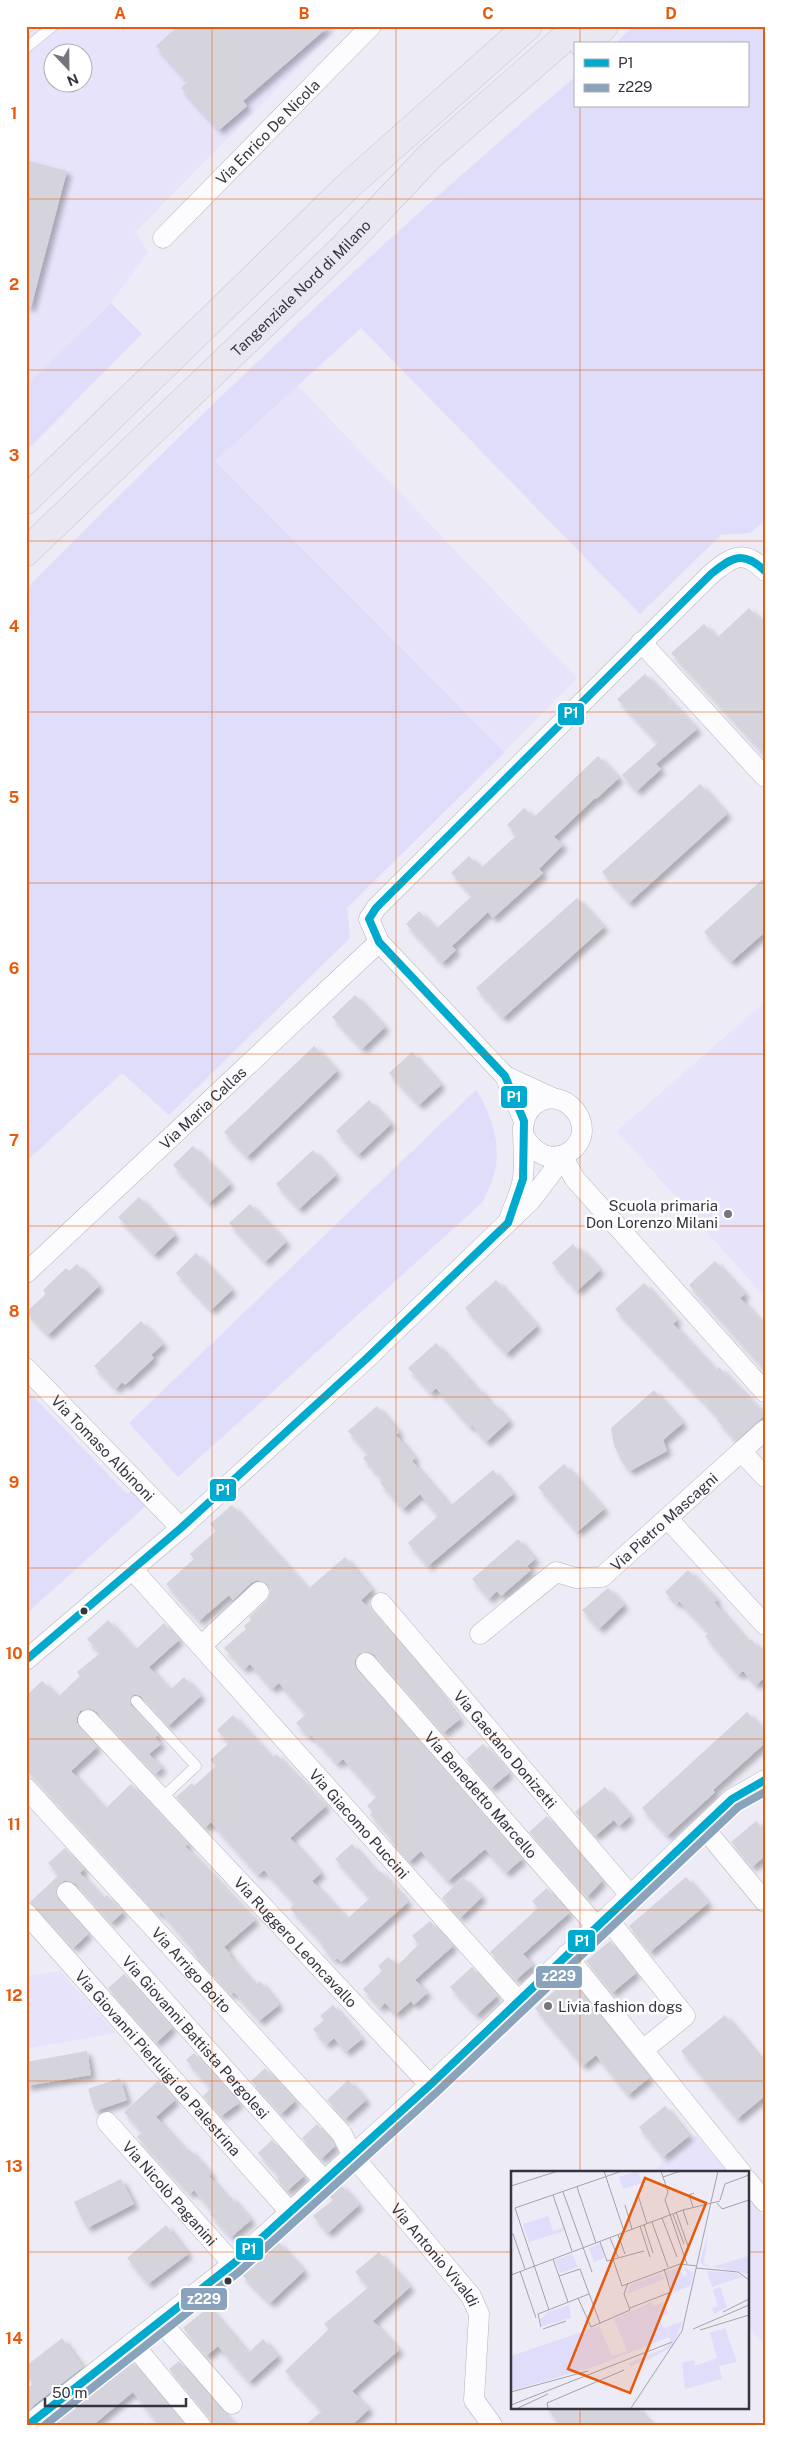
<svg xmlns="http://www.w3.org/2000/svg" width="791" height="2451" font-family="'Public Sans',sans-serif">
<defs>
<filter id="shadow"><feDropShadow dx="4.5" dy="4.5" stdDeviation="2.5" flood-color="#0004"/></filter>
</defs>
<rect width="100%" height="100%" fill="#ecebf6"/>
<!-- built -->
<path fill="#e6e3fa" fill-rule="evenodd" d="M26,26H339L135,232L148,252L111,303L26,386ZM52,52H82V82H52Z
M297,385L577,678L505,751L215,461Z
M765,1002V1297L617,1131Z
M60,1971L116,2033L26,2049V1976Z
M696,2135L727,2172H650L660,2165Z
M747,2197L765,2218V2346L747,2325Z"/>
<!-- green -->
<path fill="#e0ddfa" d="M634,26H765V521L750,533L721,535L640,614L361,328L215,461L505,752L347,908L350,938L169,1115L122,1073L27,1161L26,589C202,411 384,238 575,77V106H747V44H614Z
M111,303L142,334L26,451V386Z
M476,1090C490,1111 500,1140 496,1165C495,1177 488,1190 483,1202L178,1477L129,1423Z
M26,1389L127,1494L132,1490L146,1506L26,1614Z"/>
<!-- building -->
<path fill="#d5d4dd" filter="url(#shadow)" d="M178,26H329L243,101L247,106L219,130L181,88L188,82L156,46Z
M26,160L67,171L31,307L26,306Z
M749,608L765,625V755L671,653L704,624L717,638Z
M645,674L697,729L656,764L661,769L637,791L622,775L658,743L617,699Z
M598,756L619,778L596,799L595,798L554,837L563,845L539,869L543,873L493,918L488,912L452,946L456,950L442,963L406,924L419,911L436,929L472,896L451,873L469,856L481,868L517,835L507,825L524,808L534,817Z
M700,784L727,814L629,903L602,872Z
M765,877V932L731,962L704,932Z
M577,898L604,927L503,1018L476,988Z
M355,995L385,1027L362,1049L332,1017Z
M314,1046L337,1071L247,1157L224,1132Z
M412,1052L441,1085L419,1105L389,1073Z
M369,1100L391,1124L358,1155L336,1131Z
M193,1146L230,1184L209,1203L173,1165Z
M313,1150L336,1175L299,1209L276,1184Z
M139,1197L175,1235L154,1255L118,1217Z
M250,1204L286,1242L265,1262L229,1223Z
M573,1244L578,1250L580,1248L600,1270L577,1291L552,1263Z
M196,1253L232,1290L211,1310L176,1273Z
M715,1261L745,1294L740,1298L765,1326V1370L689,1285Z
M77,1264L99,1286L48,1335L26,1312L46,1294L43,1290L66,1268L69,1271Z
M496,1280L537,1326L506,1354L465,1308Z
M644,1283L677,1320L673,1324L716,1371L719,1367L765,1415L736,1441L717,1420L719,1418L615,1309Z
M141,1321L163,1344L151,1355L154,1358L125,1385L122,1382L116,1389L94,1366Z
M436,1343L477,1389L478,1388L492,1405L494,1404L509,1421L486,1442L472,1425L470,1427L436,1388L431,1393L408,1368Z
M654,1390L683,1423L663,1440L667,1451L630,1471L622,1462L614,1445L611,1428Z
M377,1406L399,1432L396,1435L415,1458L412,1461L450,1506L493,1470L513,1494L428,1566L408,1543L438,1516L420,1494L403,1509L380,1483L383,1481L363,1458L368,1454L348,1431Z
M564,1464L604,1509L577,1532L538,1487Z
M232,1505L308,1589L345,1557L372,1590L361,1600L411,1656L460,1719L443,1733L375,1655L369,1652L359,1654L355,1660V1666L522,1859L506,1873L485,1849L448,1881L421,1851L409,1862L390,1840L392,1838L370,1815L373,1812L367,1806L377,1796L343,1759L337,1764L311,1735L309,1737L296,1723L306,1714L279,1683L272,1689L250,1664L244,1669L224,1648L246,1629L244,1626L251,1620L249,1617L267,1600L271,1590L267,1584L257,1580L251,1583L233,1600L229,1595L199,1621L166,1584L194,1559L190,1554L216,1531L210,1524Z
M518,1539L535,1559L527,1566L531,1570L501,1596L497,1591L489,1599L472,1579Z
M688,1570L717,1600L714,1602L748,1642L751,1639L765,1655V1677L756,1685L743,1671L738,1675L705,1636L709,1633L679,1601L677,1604L665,1592Z
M608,1588L624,1605L599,1629L582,1610Z
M108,1620L135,1650L164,1623L179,1640L149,1667L170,1690L184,1677L201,1696L168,1726L141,1696L134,1694L130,1699L131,1705L158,1735L155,1737L161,1744L149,1754L162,1768L155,1774L97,1712L91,1709L80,1711L77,1717V1723L97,1747L71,1771L105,1809L131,1784L188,1844L185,1846L255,1920L224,1947L230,1954L229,1955L255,1985L260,1981L279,2005L259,2021L234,1992L231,1995L193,1953L195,1952L161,1912L159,1914L141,1896L26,1769V1696L42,1681L58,1697L80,1676L77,1672L100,1653L87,1639Z
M747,1712L765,1731V1743L713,1790L715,1792L667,1836L642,1808Z
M233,1715L272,1758L276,1754L326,1806L290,1838L321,1873L312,1881L347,1919L370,1898L335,1859L352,1844L377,1873L380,1871L408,1902L341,1962L337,1958L334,1960L322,1947L324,1945L290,1908L295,1904L264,1870L258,1875L211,1822L205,1828L176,1797L192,1783L194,1786L216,1766L210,1760L229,1743L217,1730Z
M483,1744L509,1773L491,1788L466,1759Z
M605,1787L630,1816L619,1826L614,1820L595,1836L575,1812Z
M547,1816L602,1881L587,1897L529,1832Z
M756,1821L765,1832V1856L752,1867L731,1842Z
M65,1848L84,1869L80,1873L103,1898L107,1895L123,1912L111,1923L76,1884L65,1880L60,1883L56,1889L58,1899L88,1934L73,1948L30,1902L59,1875L48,1863Z
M463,1877L482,1897L460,1918L442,1898Z
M686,1877L708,1903L650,1952L629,1926Z
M547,1888L569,1913L523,1954L533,1965L516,1980L490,1952L538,1908L532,1901Z
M430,1921L453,1946L415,1980L427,1993L414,2005L411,2001L396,2014L385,2003L380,2008L363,1989L382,1971L378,1966L388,1957L398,1965L419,1944L412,1936Z
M610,1941L636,1973L612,1993L586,1961Z
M472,1967L497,1996L476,2015L450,1987Z
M124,1974L172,2028L156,2043L108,1988Z
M569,1978L649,2078L628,2095L596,2055L583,2066L535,2008Z
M333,2005L362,2039L346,2052L334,2038L326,2045L313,2029L324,2020L320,2016Z
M725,2015L765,2064V2096L737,2119L681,2051Z
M87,2051L91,2075L26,2086V2062Z
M194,2053L239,2103L221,2116L203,2096L211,2088L186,2060Z
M265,2068L295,2101L281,2114L251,2081Z
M120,2078L127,2100L95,2111L88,2089Z
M348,2080L366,2100L345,2119L327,2100Z
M158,2081L175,2100L156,2117L186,2151L189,2149L211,2174L209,2176L228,2198L230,2196L251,2220L231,2237L210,2214L213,2212L194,2190L190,2194L137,2137L142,2132L124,2112Z
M665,2106L689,2136L663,2157L639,2127Z
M317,2124L335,2146L321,2159L302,2138Z
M272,2140L304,2176L287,2191L277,2179L280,2177L258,2153Z
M121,2179L134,2204L87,2228L74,2202Z
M340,2184L359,2205L328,2233L313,2216L333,2200L328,2194Z
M166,2225L188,2254L148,2284L127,2258Z
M277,2241L304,2271L270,2303L242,2275Z
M379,2252L410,2287L373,2321L399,2350L352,2391L369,2409L352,2425H305L322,2411L285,2371L329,2329L324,2324L369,2287L355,2272Z
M209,2307L248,2353L263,2339L278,2356L249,2382L218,2346L206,2356L183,2328Z
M62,2338L83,2367L26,2411V2389L33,2384L26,2374V2366Z
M130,2360L184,2425H159L133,2392L93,2425H54L51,2422Z
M179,2361L202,2388L235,2425H212L209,2417L169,2369Z
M546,2407H637L652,2425H560Z"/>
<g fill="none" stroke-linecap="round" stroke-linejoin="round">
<!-- service casing -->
<g stroke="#b6b5be" stroke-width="11">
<path id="service" d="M26,48L53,26
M136,1701L196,1766L162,1798"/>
</g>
<!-- minor casing -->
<g stroke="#b6b5be" stroke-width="21">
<g id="minor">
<path id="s1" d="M163,238L371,26"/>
<path d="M641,642L765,777"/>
<path d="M505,1076L553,1098"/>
<path d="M524,1121L505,1076L379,942L369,919L376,908L711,574C732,557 744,548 765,571"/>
<path d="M562,1156L575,1179L765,1392"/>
<path d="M510,1217C514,1205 522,1190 523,1177C525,1161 523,1144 523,1128C524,1118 527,1111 534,1105C563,1082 600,1126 572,1150C552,1166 532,1152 523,1134"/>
<path id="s2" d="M26,1273L379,942"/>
<path id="s3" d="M26,1368L181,1528"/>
<path d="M741,1451L765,1477"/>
<path d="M668,1519L765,1625"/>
<path id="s4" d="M133,1570L518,2001"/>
<path id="s5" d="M381,1603L631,1896"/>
<path id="s6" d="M480,1634L556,1572L576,1578L602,1577L765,1430"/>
<path d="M201,1646L259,1592"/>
<path d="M26,1660L181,1528L366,1359L531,1200L553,1171L559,1156"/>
<path id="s7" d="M366,1663L590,1919L595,1928"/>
<path id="s8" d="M88,1720L430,2085"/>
<path id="s9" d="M26,1788L342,2134L352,2155L471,2296L479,2314L474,2400L492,2425"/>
<path d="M704,1828L765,1902"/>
<path id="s10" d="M67,1892L319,2175L325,2179"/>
<path id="s11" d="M26,1913L290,2212"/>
<path d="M607,1918L685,2016L643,2050"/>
<path d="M566,1955L741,2172"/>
<path id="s12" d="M107,2122L233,2264"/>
<path d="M747,2180L765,2202"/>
<path d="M160,2321L232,2404"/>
<path d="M132,2343L200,2425"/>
<path d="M28,2425L233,2264L430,2085L732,1799L765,1780"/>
</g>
</g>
<!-- motorway casing -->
<g stroke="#c8c8ce" stroke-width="29">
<g id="motorway">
<path d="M583,44L604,26"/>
<path d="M26,500L347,187L528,26"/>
<path id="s13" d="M26,552L342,249L430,156L578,26"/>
</g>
</g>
<!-- service -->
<use href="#service" stroke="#fcfcfe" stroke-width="10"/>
<!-- minor -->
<use href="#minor" stroke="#fcfcfe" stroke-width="20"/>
<!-- motorway -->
<use href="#motorway" stroke="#e8e7f2" stroke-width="28"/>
<!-- bus-1 casing -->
<g stroke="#fff" stroke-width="11">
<path id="bus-1" d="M26,1660L181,1528L366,1359L508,1223L523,1179L524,1121L505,1076L379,942L369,919L376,908L711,574C732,557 743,550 765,571
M28,2425L233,2264L430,2085L732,1799L765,1780"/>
</g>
<!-- bus-2 casing -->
<g stroke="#fff" stroke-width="11">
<path id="bus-2" d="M45,2425L240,2271L437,2092L738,1807L765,1792"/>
</g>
<!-- bus-1 -->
<use href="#bus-1" stroke="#00a9ce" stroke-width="8"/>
<!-- bus-2 -->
<use href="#bus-2" stroke="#89a3bc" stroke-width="8"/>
</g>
<!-- grid -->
<path fill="none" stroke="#e8590c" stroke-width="1" stroke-opacity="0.55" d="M212,26V2425M396,26V2425M580,26V44M580,106V2172M26,199H765M26,370H765M26,541H765M26,712H765M26,883H765M26,1054H765M26,1226H765M26,1397H765M26,1568H765M26,1739H765M26,1910H765M26,2081H765M26,2252H512M747,2252H765M580,2407V2425"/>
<!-- markers -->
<g fill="#76757f" stroke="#fff" stroke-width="2">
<circle cx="728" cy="1214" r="5"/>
<circle cx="548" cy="2006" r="5"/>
</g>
<g fill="#36353f" stroke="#fff" stroke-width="2">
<circle cx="84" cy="1611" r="4.5"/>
<circle cx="228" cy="2281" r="4.5"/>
</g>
<g text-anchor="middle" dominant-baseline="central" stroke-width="5" stroke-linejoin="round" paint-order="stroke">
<!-- street labels -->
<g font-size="15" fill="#36353f" stroke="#fff">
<text stroke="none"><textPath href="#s1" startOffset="149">Via Enrico De Nicola</textPath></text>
<text stroke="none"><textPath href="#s13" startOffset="381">Tangenziale Nord di Milano</textPath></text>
<text stroke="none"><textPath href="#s2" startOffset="242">Via Maria Callas</textPath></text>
<text stroke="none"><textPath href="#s3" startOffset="111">Via Tomaso Albinoni</textPath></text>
<text stroke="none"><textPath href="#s6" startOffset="228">Via Pietro Mascagni</textPath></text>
<text stroke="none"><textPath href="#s5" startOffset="192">Via Gaetano Donizetti</textPath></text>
<text stroke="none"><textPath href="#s7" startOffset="175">Via Benedetto Marcello</textPath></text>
<text stroke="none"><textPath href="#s4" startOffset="340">Via Giacomo Puccini</textPath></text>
<text stroke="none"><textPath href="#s8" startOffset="304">Via Ruggero Leoncavallo</textPath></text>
<text stroke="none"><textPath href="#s9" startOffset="246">Via Arrigo Boito</textPath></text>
<text stroke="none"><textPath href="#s10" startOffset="194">Via Giovanni Battista Pergolesi</textPath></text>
<text stroke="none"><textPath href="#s11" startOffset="200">Via Giovanni Pierluigi da Palestrina</textPath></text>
<text stroke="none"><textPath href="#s12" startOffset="95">Via Nicolò Paganini</textPath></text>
<text stroke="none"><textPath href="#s9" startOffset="622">Via Antonio Vivaldi</textPath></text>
</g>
<!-- poi labels -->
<g font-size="15" fill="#36353f" stroke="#fff" text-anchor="end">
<text x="718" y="1205">Scuola primaria<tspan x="718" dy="17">Don Lorenzo Milani</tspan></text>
<text x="558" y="2006" text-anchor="start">Livia fashion dogs</text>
</g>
</g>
<!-- overview -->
<g transform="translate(511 2171)">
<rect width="238" height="238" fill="#ecebf6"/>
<path d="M127,0L131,12L112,18L108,6ZM37,45L42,60L52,57L53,60L18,71L12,53ZM197,63L193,92L201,96L237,85V103L192,94L189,91ZM89,73L93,87L83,91L78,77ZM61,83L67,96L49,102L44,89ZM172,95L182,102L179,115L163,121L154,101L168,96L173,106L176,103ZM196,100L225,102L231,106L201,116ZM151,102L153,108L116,123L119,114ZM209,116L216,136L203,143L201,137L207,135L202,119ZM140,131L143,135L153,131L157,143L148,147L153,157L172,150L161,176L137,189L119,195L118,192L152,178L161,171L158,166L85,195L0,220V185L88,155L101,185L116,180L103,148ZM58,134L60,147L31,155L29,149L37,141ZM214,157L226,191L208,195L211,208L174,218L171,192L183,189L184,195L206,187L199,162Z" fill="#e0ddfa"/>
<path fill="none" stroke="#a3a2ad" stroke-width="1" d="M93,0L113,60M150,0L157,21L154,29L176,93M152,6L170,0M0,15L47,0M66,16L85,72M52,21L81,101M42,24L61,80M127,24L136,53M209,29L214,13L238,4M206,32L211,38L238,29M114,34L121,58M182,36L178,24L183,22M172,39L177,54M165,41L177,75M162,43L173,73M151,47L166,86M141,51L157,96M133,54L142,82M129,55L139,86M0,64L2,63L14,98M107,64L114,83M99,67L107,86M89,71L96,90L133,80M42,88L57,131M102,88L111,115M185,97L227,101L238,109M9,100L25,147M0,104L172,39L209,30M48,105L69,98L89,152M111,115L169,93L186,95M67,127L80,156L119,139L113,123L117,112M119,137L160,121L153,98M38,139L4,37L111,0M212,141L238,128M30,156L27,143L78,123M32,158L55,150M182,158L238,134M189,159L238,144M0,221L77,200M0,234L161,171M7,237L37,223M37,237L36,232L113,199M120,237L171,160L207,0"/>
<path fill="#e8590c" fill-opacity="0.15" stroke="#e8590c" stroke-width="2.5" d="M134,7L195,32L119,222L57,198Z"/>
<rect width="238" height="238" fill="none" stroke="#36353f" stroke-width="2.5"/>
</g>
<g stroke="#fff" stroke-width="2">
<rect x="557" y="702" width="28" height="24" rx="5" fill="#00a9ce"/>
<rect x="500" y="1085" width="28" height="24" rx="5" fill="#00a9ce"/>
<rect x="209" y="1478" width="28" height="24" rx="5" fill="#00a9ce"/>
<rect x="567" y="1929" width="29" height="24" rx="5" fill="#00a9ce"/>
<rect x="535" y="1965" width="48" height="24" rx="5" fill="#89a3bc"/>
<rect x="235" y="2237" width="29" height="24" rx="5" fill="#00a9ce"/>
<rect x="180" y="2287" width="48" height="24" rx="5" fill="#89a3bc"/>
</g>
<g font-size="14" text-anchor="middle" font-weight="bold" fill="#fff">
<text x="571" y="718">P1</text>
<text x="514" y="1102">P1</text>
<text x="223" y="1495">P1</text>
<text x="582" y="1946">P1</text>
<text x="559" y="1981">z229</text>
<text x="249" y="2254">P1</text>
<text x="204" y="2304">z229</text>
</g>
<!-- border -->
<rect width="791" height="2451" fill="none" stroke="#ffffff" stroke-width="55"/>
<!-- legend -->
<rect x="574" y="42" width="175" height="65" fill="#ffffff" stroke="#afaeb2"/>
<rect x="584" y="59" width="25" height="8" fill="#00a9ce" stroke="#afaeb2"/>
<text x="618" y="68" font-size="15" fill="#36353f">P1</text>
<rect x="584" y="84" width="25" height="8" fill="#89a3bc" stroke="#afaeb2"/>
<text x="618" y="92" font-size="15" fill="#36353f">z229</text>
<!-- north arrow -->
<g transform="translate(68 68) rotate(158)"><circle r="24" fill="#ffffff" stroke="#afaeb2"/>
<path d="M0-4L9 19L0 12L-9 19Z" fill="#76757f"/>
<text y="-8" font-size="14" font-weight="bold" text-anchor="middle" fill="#36353f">N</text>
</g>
<!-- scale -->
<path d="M45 2398v8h141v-8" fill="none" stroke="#36353f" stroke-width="2.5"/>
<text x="52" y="2398" font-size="15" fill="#36353f" stroke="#ffffff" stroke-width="4" paint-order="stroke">50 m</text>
<rect x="28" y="28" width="736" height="2396" fill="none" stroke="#e8590c" stroke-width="2"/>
<g font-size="16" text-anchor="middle" font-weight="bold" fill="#e8590c">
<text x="120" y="19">A</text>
<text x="304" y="19">B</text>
<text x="488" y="19">C</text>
<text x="671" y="19">D</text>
<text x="14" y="119">1</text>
<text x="14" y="290">2</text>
<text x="14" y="461">3</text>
<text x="14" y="632">4</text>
<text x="14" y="803">5</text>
<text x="14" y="974">6</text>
<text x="14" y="1146">7</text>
<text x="14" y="1317">8</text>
<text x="14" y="1488">9</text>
<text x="14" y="1659">10</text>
<text x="14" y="1830">11</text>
<text x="14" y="2001">12</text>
<text x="14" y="2172">13</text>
<text x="14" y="2344">14</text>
</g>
</svg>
